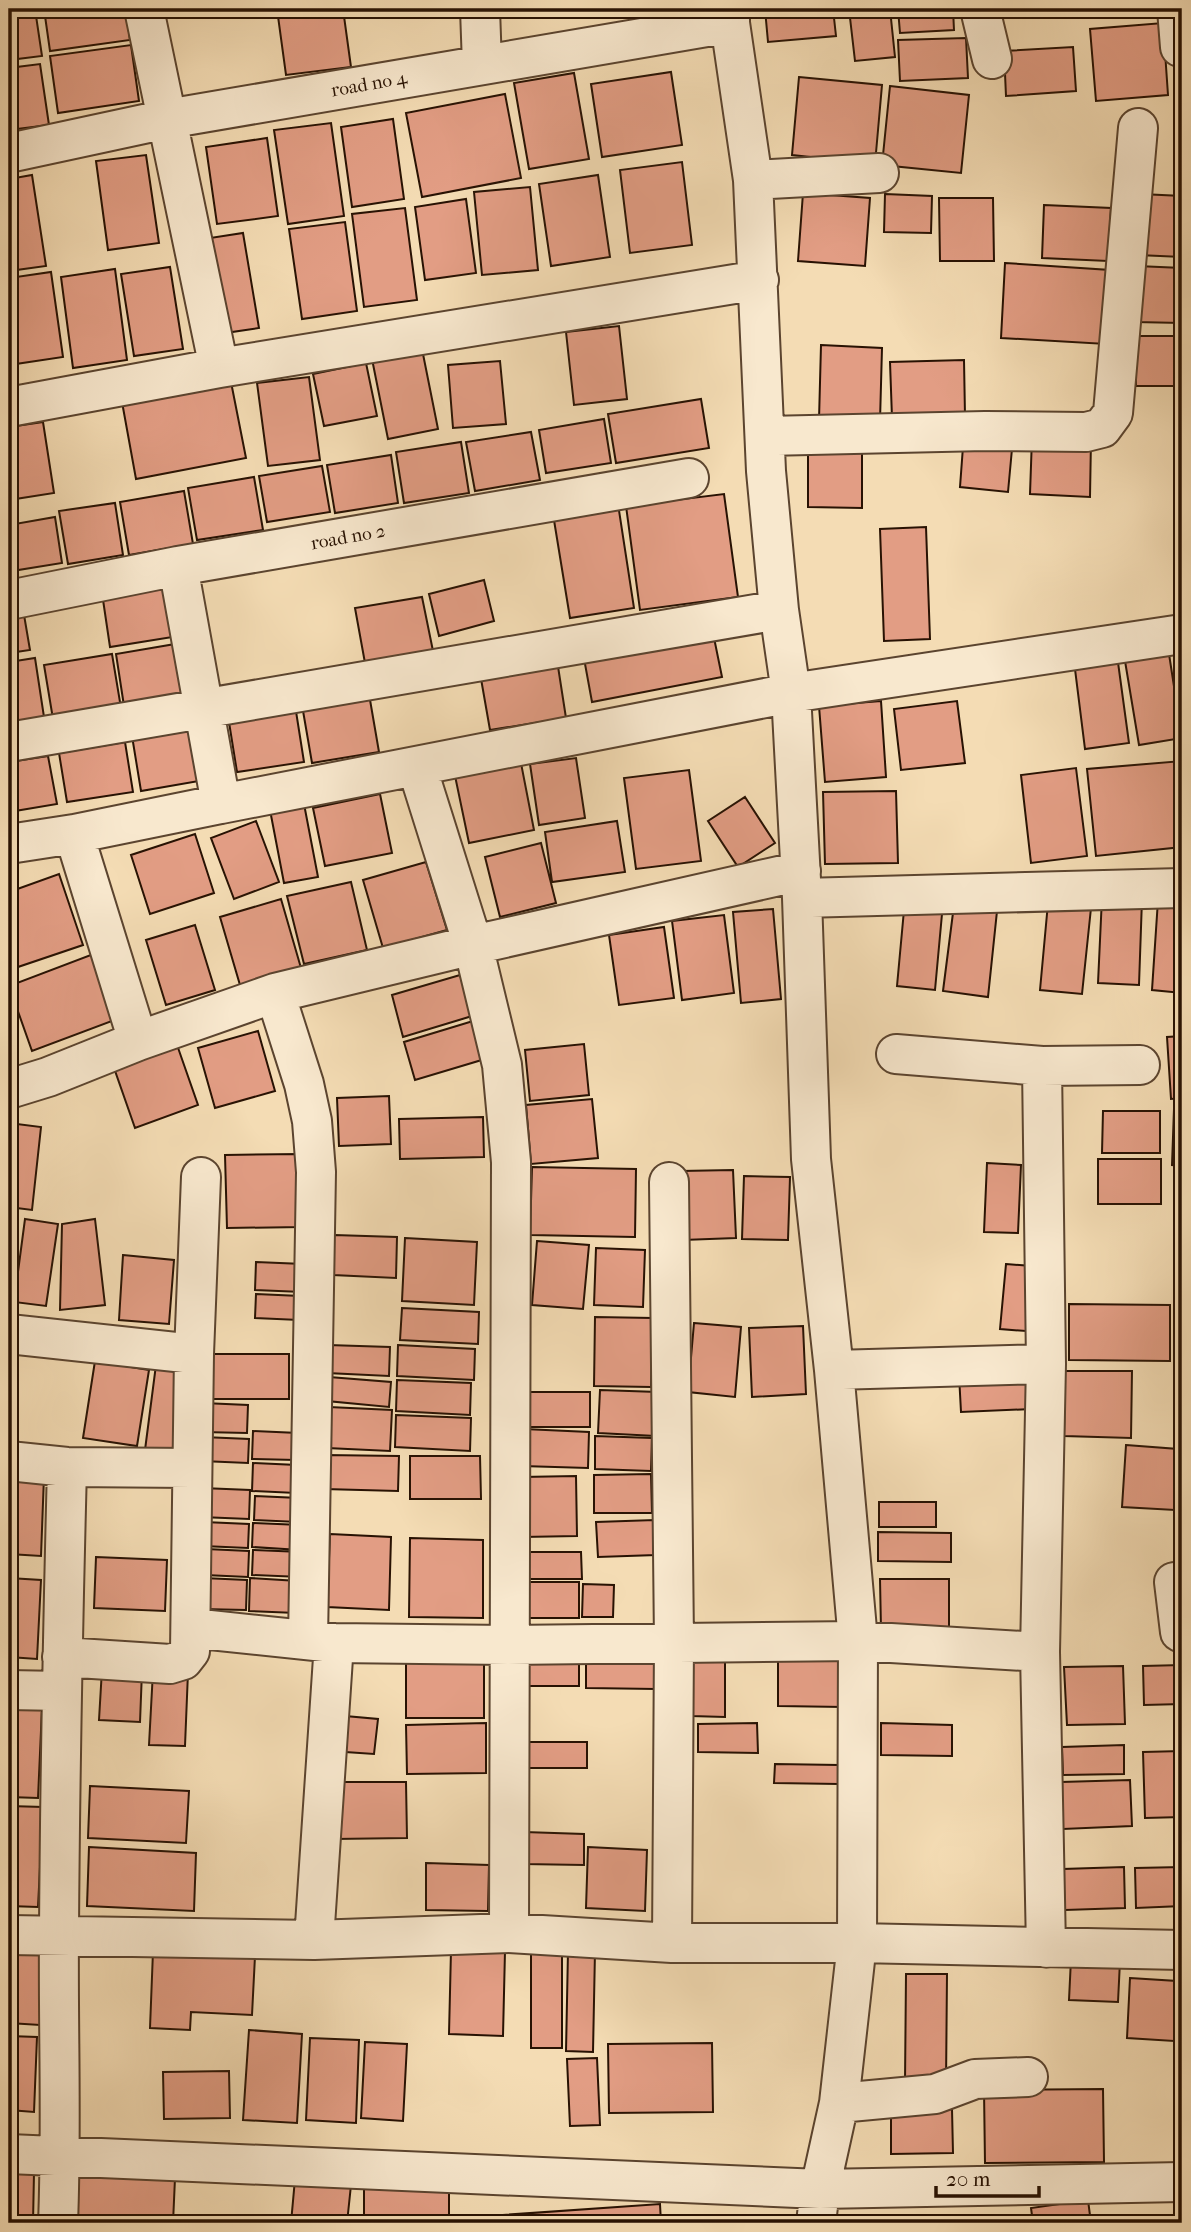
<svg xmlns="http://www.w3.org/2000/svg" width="1191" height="2232" font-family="'IM FELL French Canon',serif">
<rect width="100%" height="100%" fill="#f4dcb4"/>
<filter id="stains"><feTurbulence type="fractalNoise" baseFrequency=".00286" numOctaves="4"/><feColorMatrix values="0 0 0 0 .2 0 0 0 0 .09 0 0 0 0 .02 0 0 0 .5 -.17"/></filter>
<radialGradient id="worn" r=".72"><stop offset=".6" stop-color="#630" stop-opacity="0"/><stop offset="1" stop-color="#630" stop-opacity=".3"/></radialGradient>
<!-- building -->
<path fill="#e29d84" stroke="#281203" stroke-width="2" d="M9,9H35L42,56L9,60Z
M44,9H126L130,40L50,51Z
M187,9H241V12L187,16Z
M277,9H343L351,67L286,75Z
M765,9H833L836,36L768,42Z
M849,9H890L895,57L855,61Z
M898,9H953L954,30L900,33Z
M1163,23L1168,95L1096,101L1090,29Z
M966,38L968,78L900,81L898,40Z
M131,45L139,101L58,113L50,56Z
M1073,47L1076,91L1006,96L1004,51Z
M40,64L49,125L9,130V68Z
M671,72L682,145L602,157L591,84Z
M574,73L589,159L529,169L514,83Z
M799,77L882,85L875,164L792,155Z
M890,86L969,95L961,173L882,165Z
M505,94L521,178L422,197L406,113Z
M393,119L404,199L352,207L341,127Z
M331,123L344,216L288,224L274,130Z
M267,138L278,216L217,224L206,147Z
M146,155L159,243L108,250L96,161Z
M682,162L692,245L630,253L620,170Z
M32,175L46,266L9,271V179Z
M598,175L610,257L551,266L539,184Z
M530,187L538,270L482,275L474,192Z
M803,193L870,198L865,266L798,261Z
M885,194L932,196L931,233L884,232Z
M1141,194L1182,196V257L1138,255Z
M939,198H993L994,261H940Z
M466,199L476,273L425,280L415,207Z
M1044,205L1111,208L1108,261L1042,258Z
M405,208L417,300L364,307L352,214Z
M345,222L357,311L302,319L289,229Z
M243,233L259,328L225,333L210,238Z
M1005,263L1110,270L1106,344L1001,338Z
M1137,266L1182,268V323L1135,322Z
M170,267L183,349L134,356L121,274Z
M115,269L127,360L73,368L61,277Z
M51,272L63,357L9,365V278Z
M619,326L627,399L574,405L566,332Z
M1136,336H1182V386H1136Z
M421,344L438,429L388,439L371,354Z
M821,345L882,348L880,421L819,420Z
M964,360L965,416L892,418L890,362Z
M500,361L506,424L453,428L448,365Z
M366,363L377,416L324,426L313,374Z
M309,377L320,460L268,466L257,383Z
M231,382L246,458L136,479L122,402Z
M701,399L709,448L616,463L608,414Z
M604,419L611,463L546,473L539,430Z
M43,422L54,493L9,500V427Z
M531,432L540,480L475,491L466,442Z
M964,433L1013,438L1008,492L960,487Z
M1032,437L1091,439L1090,497L1030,494Z
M461,442L469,493L404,503L396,452Z
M808,445H862V508L808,507Z
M391,455L398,503L335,513L327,465Z
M322,466L330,512L267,522L259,476Z
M254,477L263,530L197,540L188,488Z
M184,491L193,544L129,555L120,502Z
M724,494L738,597L640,610L626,506Z
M115,503L123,555L68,564L59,511Z
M618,504L634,608L570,618L553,514Z
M55,517L62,563L12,571L9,550V525Z
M926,527L930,639L884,641L880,529Z
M484,580L494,621L439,636L429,594Z
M176,582L185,635L110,647L102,593Z
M422,597L433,651L365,663L355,608Z
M23,609L30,650L9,653V611Z
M712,628L722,677L592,702L583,653Z
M187,642L195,695L124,706L116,654Z
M112,654L121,708L53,719L44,665Z
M1169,654L1182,738L1139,745L1125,661Z
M1117,655L1129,743L1085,749L1074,661Z
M35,658L44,717L9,723V662Z
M557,660L566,718L490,730L480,673Z
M369,694L379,752L312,763L302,705Z
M881,701L886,777L825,782L819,706Z
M957,701L965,763L901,770L894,709Z
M295,705L304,762L237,772L228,716Z
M191,727L199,781L141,791L132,736Z
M125,742L133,792L67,802L59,753Z
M48,756L57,804L9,812V762Z
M520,758L534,830L469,843L454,771Z
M576,758L585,818L539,825L530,764Z
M1182,761V847L1096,856L1087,769Z
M1076,768L1087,856L1031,863L1021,775Z
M689,770L701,861L636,869L624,778Z
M896,791L898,863L825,864L823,792Z
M380,794L392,853L325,866L313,808Z
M745,797L775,843L738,867L708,821Z
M304,804L318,877L284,883L270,810Z
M256,821L279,882L234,899L211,838Z
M617,821L625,872L552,882L545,832Z
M195,834L214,893L150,914L131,855Z
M541,843L556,903L500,917L485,857Z
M426,862L447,930L383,948L363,880Z
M59,874L83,945L9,970V892Z
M351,882L367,950L304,964L287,896Z
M1102,897L1142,899L1139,985L1098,983Z
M281,899L301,968L240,985L220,917Z
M1158,900L1182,901V993L1152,990Z
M1048,903L1091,908L1082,994L1040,990Z
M954,905L997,911L988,997L943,991Z
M773,909L781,999L741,1003L733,912Z
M904,910L942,914L935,990L897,986Z
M724,915L734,993L682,1000L672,921Z
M195,925L215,990L166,1005L146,940Z
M664,927L674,998L619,1005L609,935Z
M96,953L120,1018L32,1051L9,986Z
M460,975L472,1016L403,1037L392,995Z
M473,1021L485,1059L415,1080L404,1042Z
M258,1031L275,1091L215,1108L198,1048Z
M1182,1036V1098L1171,1099L1167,1037Z
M176,1042L198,1105L135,1128L113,1065Z
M584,1044L589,1095L530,1101L525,1050Z
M389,1096L391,1144L339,1146L337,1098Z
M592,1099L598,1158L531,1164L526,1105Z
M1174,1109L1182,1110V1166L1172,1165Z
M1103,1111H1160V1153H1102Z
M483,1117L484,1157L400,1159L399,1119Z
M9,1123L41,1127L32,1210L9,1207Z
M301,1154L302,1227L227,1228L225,1155Z
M1098,1159H1161V1204H1098Z
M987,1163L1021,1165L1018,1233L984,1232Z
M532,1167L636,1169L635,1237L530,1235Z
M733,1170L736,1238L683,1240L681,1171Z
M744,1176L790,1177L788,1240L742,1239Z
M25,1219L58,1224L46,1306L14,1302Z
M95,1219L105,1305L60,1310L62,1224Z
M1180,1231H1182V1288Z
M334,1235L397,1237L396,1278L333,1275Z
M405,1238L477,1242L474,1305L402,1301Z
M537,1241L589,1245L583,1309L532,1305Z
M596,1248L645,1250L643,1307L594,1305Z
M123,1255L174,1260L169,1324L119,1320Z
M256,1262L303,1264L302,1292L255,1290Z
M1006,1264L1032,1266L1026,1331L1000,1329Z
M256,1294L300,1296L299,1320L255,1318Z
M1069,1304L1170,1305V1361L1069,1360Z
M402,1308L479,1312L478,1344L400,1340Z
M595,1317L653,1318L651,1387L594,1386Z
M694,1323L741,1327L735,1397L688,1392Z
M803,1326L806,1394L752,1397L749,1328Z
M328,1345L390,1347L389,1376L327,1373Z
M398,1345L475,1349L474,1380L397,1376Z
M212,1354H289V1399H213Z
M157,1357L191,1361L179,1455L145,1450Z
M95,1361L149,1370L137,1446L83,1438Z
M1065,1371H1132L1131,1438L1064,1436Z
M1029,1372L1031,1409L961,1412L959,1375Z
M329,1377L391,1382L389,1407L327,1401Z
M397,1380L471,1383L470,1415L396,1411Z
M600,1390L658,1392L656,1436L598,1433Z
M525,1392H590V1427H524Z
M203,1403L248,1405L247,1433L202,1432Z
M329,1407L392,1410L390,1451L327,1448Z
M396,1415L471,1418L470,1451L395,1447Z
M524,1429L589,1432L588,1468L522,1466Z
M253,1431L298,1433L296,1460L252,1459Z
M595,1436L652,1438L651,1471L595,1469Z
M203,1437L249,1439L248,1463L202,1461Z
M1126,1445L1178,1449L1175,1510L1122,1507Z
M324,1455L399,1456L398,1491L324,1489Z
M410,1456H480L481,1499H410Z
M253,1463L297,1465L296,1493L252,1491Z
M9,1474L44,1476L41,1556L9,1554Z
M651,1474L652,1513H594V1475Z
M576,1476L577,1536L522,1537L521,1477Z
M202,1488L250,1490L249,1519L201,1517Z
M255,1496L299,1498L298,1522L254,1520Z
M879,1502H936V1527H879Z
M655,1520L656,1555L598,1557L596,1522Z
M204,1522L249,1524L248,1548L203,1546Z
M253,1523L301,1525L300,1550L252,1547Z
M878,1532L951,1533V1562L878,1561Z
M330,1534L391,1537L389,1610L327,1607Z
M410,1538L483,1540V1618L409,1617Z
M206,1549L249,1551L248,1577L205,1575Z
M253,1550L302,1552L301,1577L252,1575Z
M525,1552H581L582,1579H526Z
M96,1557L167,1560L165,1611L94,1608Z
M9,1578L41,1580L37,1659L9,1657Z
M203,1578L247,1580L246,1610L201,1609Z
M250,1578L298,1581L296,1613L249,1611Z
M880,1579H949V1629L881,1630Z
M524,1582H579V1618H524Z
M583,1584L614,1585L613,1617H582Z
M586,1652L656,1653V1689L586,1688Z
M526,1653L579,1654V1686H526Z
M778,1655L844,1656V1707L778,1706Z
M406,1656H484V1718H406Z
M692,1659H725V1717L691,1716Z
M1182,1665V1704L1144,1705L1143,1666Z
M1123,1666L1125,1724L1067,1725L1064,1667Z
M102,1669L142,1671L140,1722L99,1720Z
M153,1671L188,1672L185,1746L149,1745Z
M9,1707L42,1708L38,1798L9,1797Z
M334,1715L378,1719L374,1754L331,1751Z
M486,1723V1773L407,1774L406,1725Z
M757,1723L758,1753L698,1752V1724Z
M881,1723L952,1725V1756L881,1755Z
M522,1742H587V1768H522Z
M1124,1745V1774L1063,1775L1062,1747Z
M1182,1751V1817L1145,1818L1143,1752Z
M775,1764L839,1765V1784L774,1783Z
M1130,1780L1132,1826L1063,1829L1061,1782Z
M333,1782H406L407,1838L334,1839Z
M90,1786L189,1791L186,1843L88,1838Z
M9,1806L43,1807L38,1907L9,1906Z
M524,1832L584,1834V1865L523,1864Z
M89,1847L196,1853L194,1911L87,1906Z
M588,1847L647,1850L645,1911L586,1908Z
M426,1863L489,1865L488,1911L426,1910Z
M1124,1867L1125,1908L1065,1910L1063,1869Z
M1182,1867V1906L1136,1908L1135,1868Z
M9,1942L44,1944L40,2025L9,2023Z
M451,1950L505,1951L503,2036L449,2034Z
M531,1950H562V2048H531Z
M153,1951L255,1956L252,2015L191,2012L190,2030L150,2028Z
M568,1951H595L593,2052L566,2051Z
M1071,1959L1120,1961L1118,2002L1069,2000Z
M906,1974H947L946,2084L905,2083Z
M1130,1978L1177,1981L1174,2041L1127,2038Z
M249,2030L302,2034L297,2123L243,2120Z
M9,2036L37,2037L34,2112L9,2110Z
M310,2038L359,2040L356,2123L306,2120Z
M365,2042L407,2044L403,2121L361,2118Z
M712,2043L713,2112L609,2113L608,2044Z
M597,2058L600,2125L570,2126L567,2059Z
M229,2071L230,2118L164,2119L163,2072Z
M1103,2089L1104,2162L985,2163L984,2090Z
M952,2109L953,2153L891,2154V2110Z
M9,2172L34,2173L33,2223H9Z
M78,2173L175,2178L173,2223H76Z
M364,2177L449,2178V2223H364Z
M295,2179L351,2185L347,2223H291Z
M1088,2200L1091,2223H1033L1031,2208Z
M660,2204L661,2223H474V2217Z"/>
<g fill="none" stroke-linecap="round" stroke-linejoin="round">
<!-- street casing -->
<g stroke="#5b442f" stroke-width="42">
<path id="street" d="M144,9L219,368
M480,9L482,65
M730,9V23L753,180L766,471L779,610L791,693L802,898L811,1159L834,1370L858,1641L857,1943L839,2103L820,2189L816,2223
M980,9L992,59
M1177,9L1180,47
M9,153L167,119L730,23
M753,180L879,173
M9,407L219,368L759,280
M766,436L985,431L1086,432L1102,428L1113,413L1138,128
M178,566L221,804L791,693L1182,634
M9,600L178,566L689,478
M9,742L779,610
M417,767L473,945L502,1065L511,1162L509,1933
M74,834L221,804
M9,844L74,834L138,1041
M802,898L1182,888
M275,993L304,1084L312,1121L316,1172L308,1640
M896,1054L1042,1066L1140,1065
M1042,1066L1046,1364L1040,1652L1046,1948
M9,1089L48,1077L138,1041L275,993L473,945L801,871
M669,1182L674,1642L672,1943
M9,1334L194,1354
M834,1370L1046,1364
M9,1461L67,1467L192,1468
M1174,1582L1180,1632L1182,1633
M191,1628L334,1643L508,1645L858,1641L1040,1652
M62,1657L170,1664L183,1660L190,1651L194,1354L201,1177
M9,1690L61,1691
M9,1935L314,1940L509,1933L672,1943H857L1182,1950
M314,1940L334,1643
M839,2103L935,2094L975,2079L1028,2077
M9,2154L820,2189L1182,2182
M58,2223C62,2126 58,2029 59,1932C60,1777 63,1622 67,1467"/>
</g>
<!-- street -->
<use href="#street" stroke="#f8e8ce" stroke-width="38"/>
</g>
<g text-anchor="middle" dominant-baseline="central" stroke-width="6" stroke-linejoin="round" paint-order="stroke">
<!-- street labels -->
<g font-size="19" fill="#281203" stroke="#f8e8ce">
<text transform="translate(369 84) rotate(-10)">road no 4</text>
<text transform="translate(348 537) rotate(-10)">road no 2</text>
</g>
</g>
<!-- margin -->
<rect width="1191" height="2232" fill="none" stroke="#f4dcb4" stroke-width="35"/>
<rect x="10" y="10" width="1170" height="2211" fill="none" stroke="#281203" stroke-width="3.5"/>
<rect x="18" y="18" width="1156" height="2197" fill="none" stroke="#281203" stroke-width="2"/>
<!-- scale -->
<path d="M936 2186v10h103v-10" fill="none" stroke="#281203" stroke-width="3.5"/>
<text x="946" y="2186" font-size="21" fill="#281203" stroke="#f8e8ce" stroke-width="5" paint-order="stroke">20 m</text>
<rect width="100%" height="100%" filter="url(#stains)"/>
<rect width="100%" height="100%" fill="url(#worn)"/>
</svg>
